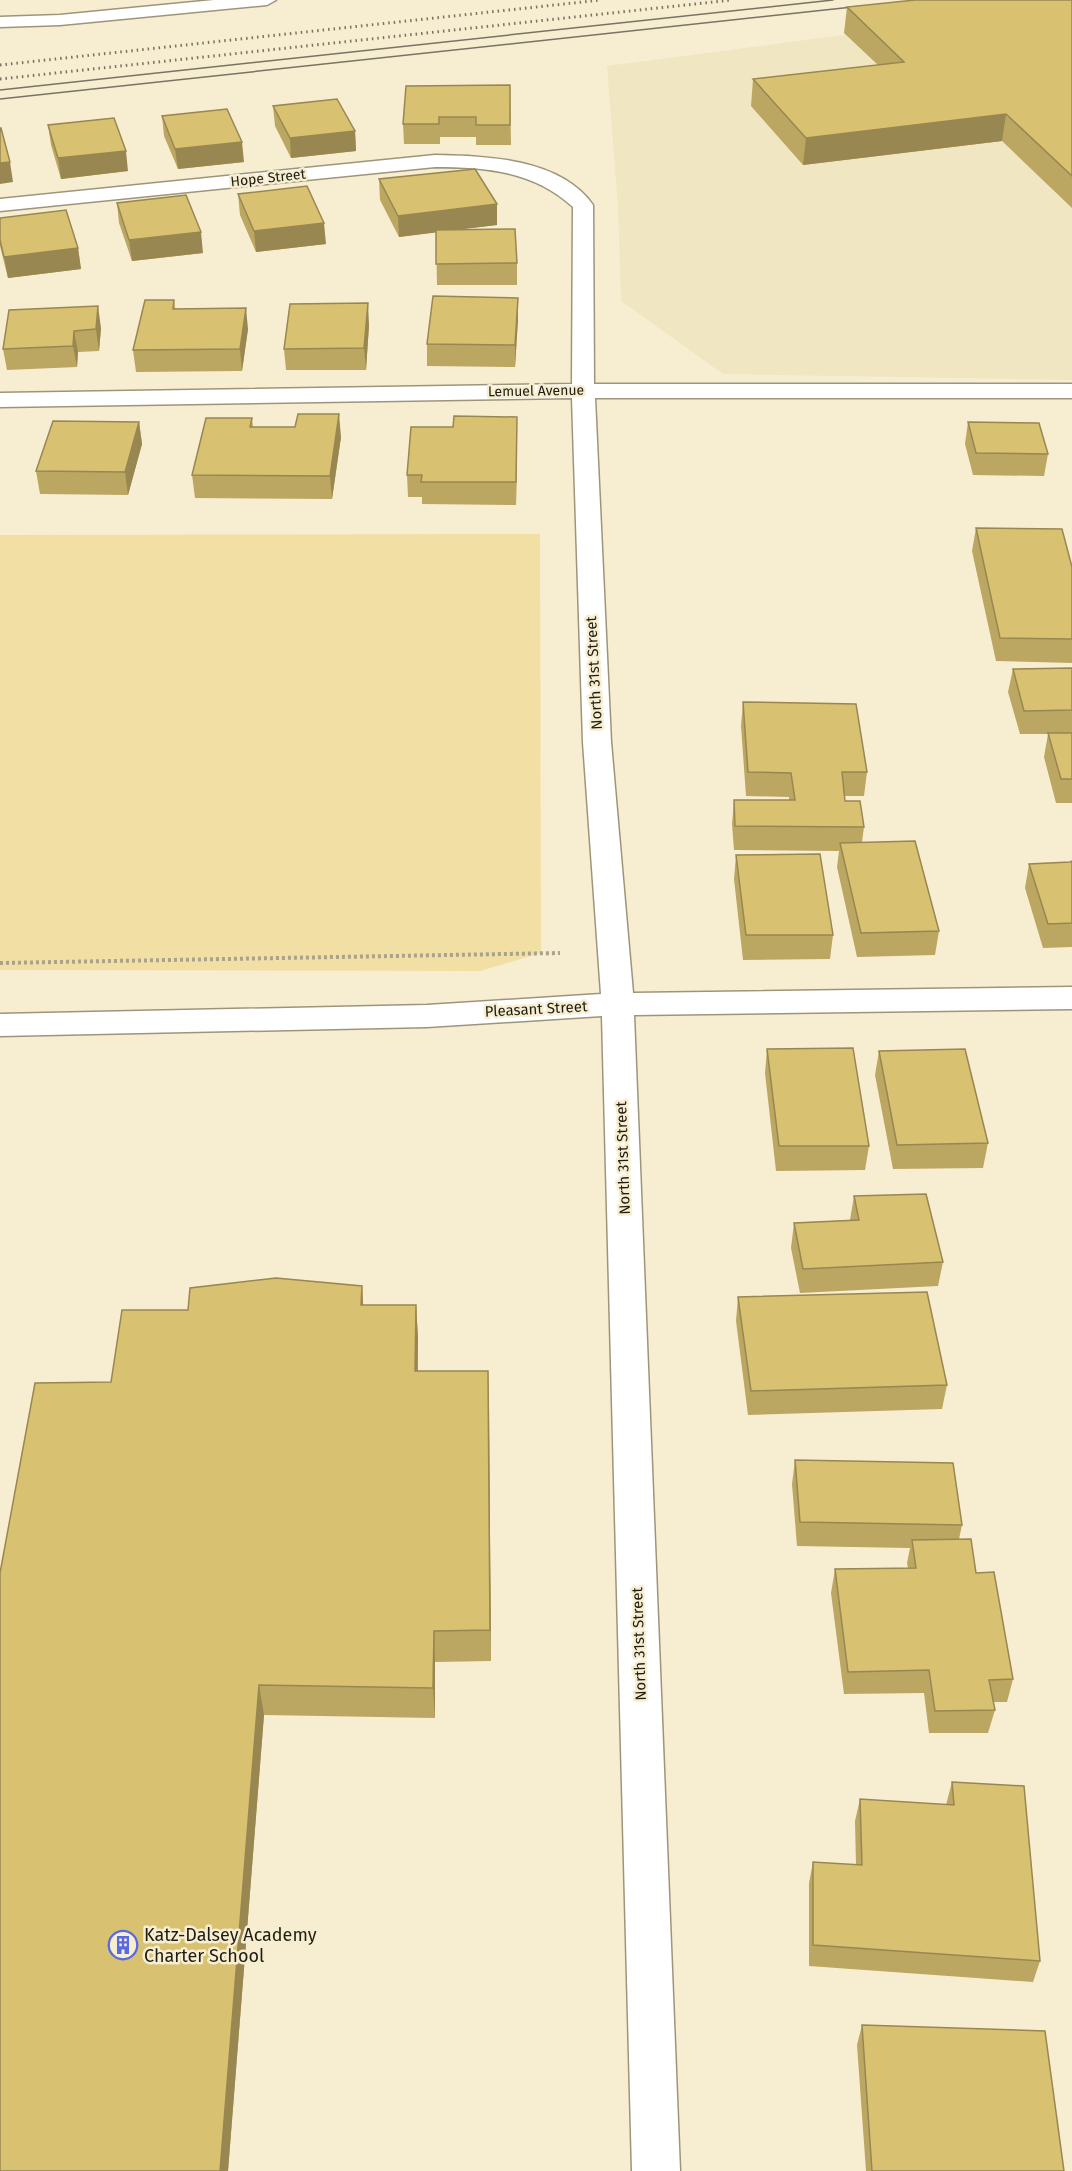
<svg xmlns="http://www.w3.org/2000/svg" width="1072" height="2171" font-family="'Fira Sans',sans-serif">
<rect width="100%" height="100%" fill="#f7eed2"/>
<!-- built -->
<path fill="#f1e6c2" d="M1072,5V380L723,374L621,301L618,207L607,66Z"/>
<!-- green -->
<path fill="#f2dfa4" d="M540,534L541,953L480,971L0,970V535Z"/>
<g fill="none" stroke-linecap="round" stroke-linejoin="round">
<!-- minor casing -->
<g stroke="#9d957b" stroke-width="3">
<path id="minor" d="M214,0H276L267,5L60,25L0,27V17L60,15Z
M435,155C486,156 560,158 593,205L594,384H1072V398H595L611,742L633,993L1072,987V1009L634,1015L680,2171H632L602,1016L427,1027L0,1036V1014L427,1005L601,994L583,742L572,398L0,407V393L572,384L573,207C534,171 486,167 435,167L0,211V199Z"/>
</g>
<!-- path -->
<path stroke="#a9a28d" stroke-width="4" stroke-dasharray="3 3" stroke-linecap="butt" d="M0,963L560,953"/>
<!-- minor -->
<use href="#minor" fill="#fff" fill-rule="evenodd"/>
<!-- tram -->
<path stroke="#787362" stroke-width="1.5" d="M0,90L833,0
M0,99L862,6"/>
<!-- rail -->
<path stroke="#787362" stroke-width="3" stroke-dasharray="1.5 4" stroke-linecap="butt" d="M0,65L601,0
M0,79L732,0"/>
</g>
<!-- wall -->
<path fill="#bba662" d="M1072,0V208L1002,141L803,165L751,106L753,79L878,65L844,33L847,7Z
M510,85L511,145H476V137H440V144H404L403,124Z
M273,106L355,131L356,151L291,158L275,126Z
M162,116L244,162L178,169L164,136Z
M48,125L128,171L61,179L51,145Z
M379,179L497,225L461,229L517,263V285H437L436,232L399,237L380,200Z
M238,194L326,244L256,252L240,215Z
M117,203L203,253L132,261L119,223Z
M0,218L78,248L81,269L8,278L0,246Z
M518,298V319L515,367L427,366V344Z
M174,300L175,308L248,329L242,371L136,372L133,350Z
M9,310L101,328L99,351L78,352L77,367L7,370L3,349Z
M369,325L366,370H286L284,349Z
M252,418L253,427L341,437L332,499L195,498L192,475Z
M139,422L142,444L128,495L40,494L36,471Z
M968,422L1048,454L1044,476L973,475L965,444Z
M517,439L516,505L422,504V497H408L407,475Z
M976,528L1072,567V663L996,661L972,551Z
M1072,668V803H1056L1044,757L1048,734H1020L1008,692L1013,669Z
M743,702L867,772L864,796H845V801L864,827L862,842L939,931L935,955L857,957L837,867L839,851L734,850L732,824L734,800H789V797L746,796L741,726Z
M736,855L833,935L830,959L743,960L734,879Z
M1072,861V947L1043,948L1025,888L1029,864L1070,862Z
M767,1049L869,1146L865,1170L776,1171L765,1073Z
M879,1051L988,1143L983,1168L893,1169L875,1075Z
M854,1196L943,1262L938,1286L800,1293L791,1248L794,1223L850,1220Z
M362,1286L363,1305H416L418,1338V1371H488L491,1661L435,1662V1718L264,1715L228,2171H0L111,1382L188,1310Z
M738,1297L947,1385L942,1409L748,1415L736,1321Z
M795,1460L962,1525L959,1539L976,1573L1013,1679L1007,1702H993L995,1710L988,1733H929L924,1693L844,1694L831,1593L835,1569L908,1568L907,1563L910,1548L797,1546L792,1484Z
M952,1782L1040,1961L1033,1982L809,1966V1883L813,1862L856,1865L855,1821L860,1799L946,1805Z
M862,2025L1064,2171H866L857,2045Z"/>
<!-- shaded-wall -->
<path fill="#988750" d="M1006,114L1002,141L803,165L806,138Z
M355,131L356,151L291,158L290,138Z
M242,142L244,162L178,169L175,149Z
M126,151L128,171L61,179L58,158Z
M10,162L13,182L0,184V163Z
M497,204V225L399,237L398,216Z
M324,223L326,244L256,252L254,231Z
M201,232L203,253L132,261L129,240Z
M78,248L81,269L8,278L4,257Z
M518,298V319L515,367V345Z
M368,303L369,325L366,370L364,348Z
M98,306L101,328L99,351L96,329Z
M246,308L248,329L242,371L240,349Z
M74,331L78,352L77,367L73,346Z
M339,414L341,437L332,499L330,476Z
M517,417V439L516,505V482Z
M139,422L142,444L128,495L125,472Z
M362,1286L364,1318L361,1305Z
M416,1305L418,1338L417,1403L415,1371Z
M488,1371L489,1403L491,1661L490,1630Z
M434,1631L435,1662V1718L433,1688Z
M259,1685L264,1715L228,2171H220Z"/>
<!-- building -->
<path fill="#d9c172" stroke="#988750" stroke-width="1.5" d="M915,0H1072V176L1006,114L806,138L753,79L904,62L847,7Z
M510,85V125H476V117H439V124H403L406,86Z
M337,99L355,131L290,138L273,106Z
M227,109L242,142L175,149L162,116Z
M114,118L126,151L58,158L48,125Z
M0,128H1L10,162L0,163Z
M475,169L497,204L398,216L379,179Z
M307,186L324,223L254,231L238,194Z
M186,195L201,232L129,240L117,203Z
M66,210L78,248L4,257L0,240V218Z
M515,229L517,263L436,264V230Z
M433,296L518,298L515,345L427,344Z
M145,300H174L173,309L246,308L240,349L133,350Z
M368,303L364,348L284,349L290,304Z
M98,306L96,329L74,331L73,346L3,349L9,310Z
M298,414H339L330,476L192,475L206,418H252L250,427H295Z
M454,416L517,417L516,482H421L422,475H407L411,427H453Z
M53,421L139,422L125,472L36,471Z
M968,422L1039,423L1048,454L976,453Z
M976,528L1062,529L1072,567V639L1000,638Z
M1072,668V710L1024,711L1013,669Z
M743,702L856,704L867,772H842L845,801H860L864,827L735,826L734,800H795L791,773L748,772Z
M1048,733H1072V779H1061Z
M915,841L939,931L861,933L840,843Z
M820,854L833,935H746L736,855Z
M1072,861V923L1048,924L1029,864L1070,862Z
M853,1048L869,1146H779L767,1049Z
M965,1049L988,1143L897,1145L879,1051Z
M926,1194L943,1262L803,1269L794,1223L859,1220L854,1196Z
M276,1278L362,1286L361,1305H416L415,1371H488L490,1630L434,1631L433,1688L259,1685L220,2171H0V1573L35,1383L111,1382L122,1310H188L190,1288Z
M927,1292L947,1385L751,1391L738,1297Z
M795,1460L953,1463L962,1525L800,1522Z
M971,1539L976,1573L994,1572L1013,1679L989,1680L995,1710L935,1711L929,1670L848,1672L835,1569L916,1568L912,1540Z
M952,1782L1024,1786L1040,1961L813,1945V1862L862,1865L860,1799L954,1805Z
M862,2025L1045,2031L1064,2171H872Z"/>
<!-- icons -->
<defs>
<g id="building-ring" transform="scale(1.5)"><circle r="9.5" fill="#f7eed2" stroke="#586ae1" stroke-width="1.5"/><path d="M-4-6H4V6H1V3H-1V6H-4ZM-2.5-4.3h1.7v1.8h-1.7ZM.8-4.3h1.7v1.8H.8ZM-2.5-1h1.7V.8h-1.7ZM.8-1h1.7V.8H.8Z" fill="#586ae1"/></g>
</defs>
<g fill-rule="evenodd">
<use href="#building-ring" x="123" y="1945"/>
</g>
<g text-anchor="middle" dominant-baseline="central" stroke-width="5" stroke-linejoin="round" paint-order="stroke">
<!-- far-street labels -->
<g font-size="14" fill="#1f1c12" stroke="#f7eed2">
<text transform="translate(268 178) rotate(-6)">Hope Street</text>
<text transform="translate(536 391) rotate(-1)">Lemuel Avenue</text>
</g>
<!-- street labels -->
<g font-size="15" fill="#1f1c12" stroke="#f7eed2">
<text transform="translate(594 673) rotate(-93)">North 31st Street</text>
<text transform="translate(536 1009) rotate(-3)">Pleasant Street</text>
<text transform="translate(623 1158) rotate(-92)">North 31st Street</text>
<text transform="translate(639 1644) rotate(-92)">North 31st Street</text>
</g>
<!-- near-poi labels -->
<g font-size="18" fill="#1f1c12" stroke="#f7eed2" text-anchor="start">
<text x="144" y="1935">Katz-Dalsey Academy<tspan x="144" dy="21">Charter School</tspan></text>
</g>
</g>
</svg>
